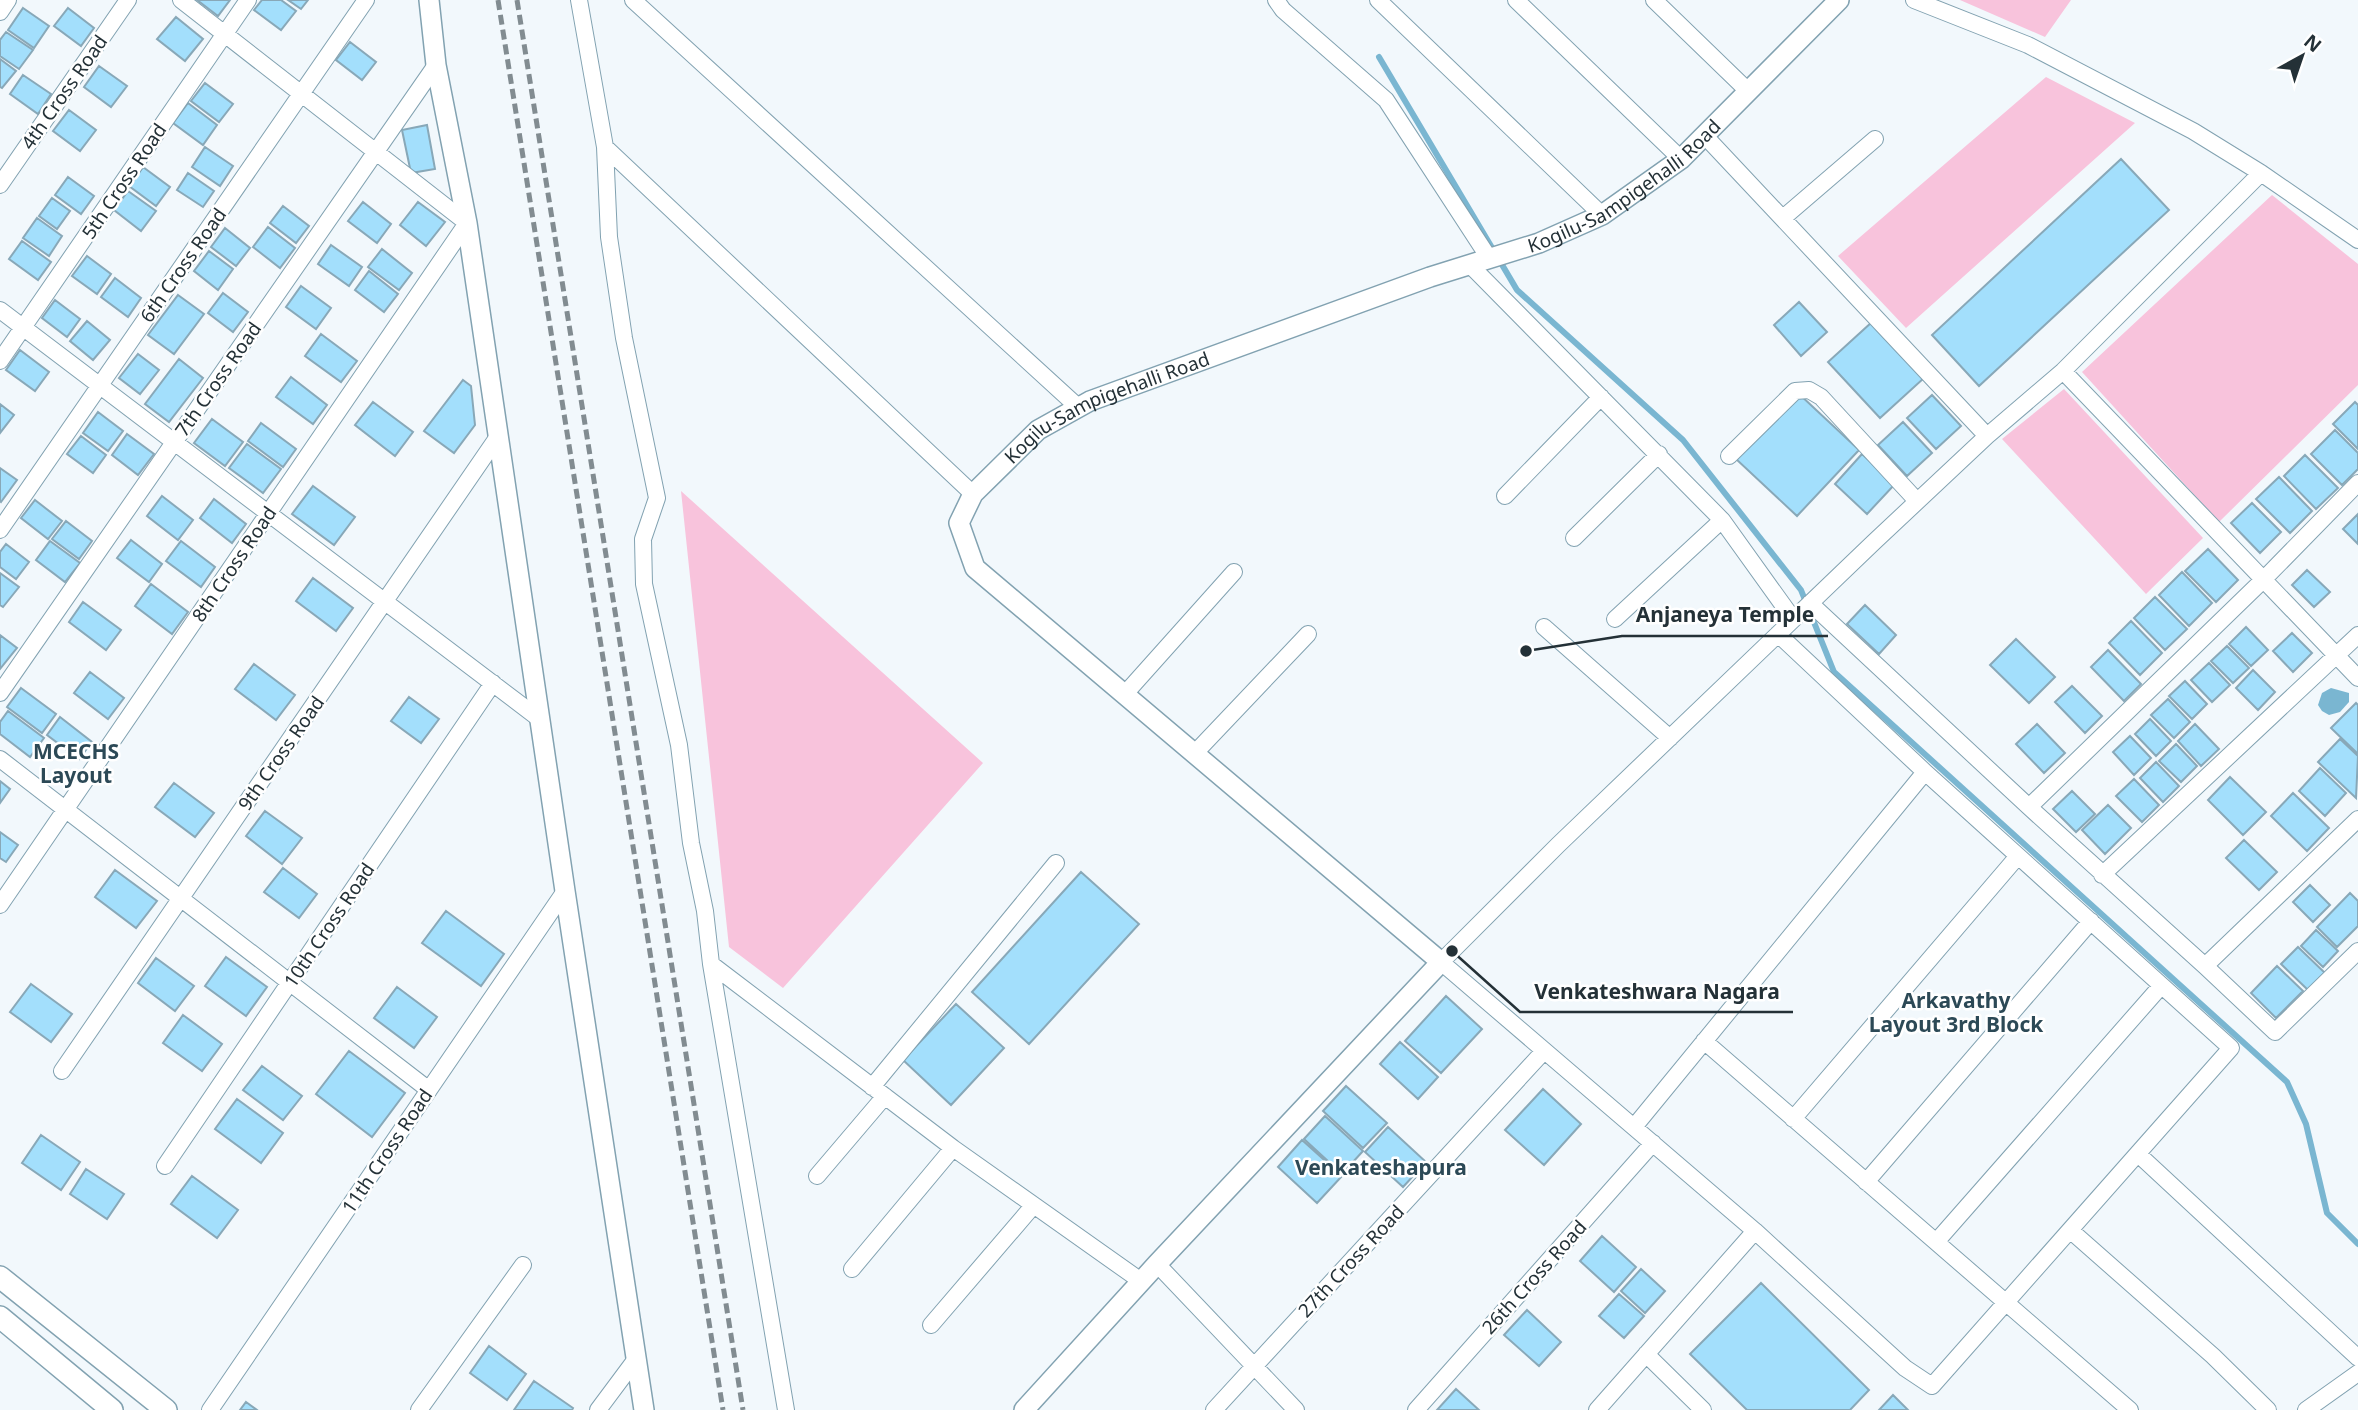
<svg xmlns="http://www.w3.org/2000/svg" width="2358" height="1410" font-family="'Noto Sans',sans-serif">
<rect width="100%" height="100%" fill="#f2f8fc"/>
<!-- green -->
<path fill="#f8c3dc" d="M1960,0H2071L2045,37Z
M2046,77L2135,123L1906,328L1838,256Z
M2272,195L2358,264V385L2219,522L2082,372Z
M2064,389L2203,538L2146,594L2002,439Z
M681,491L983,763L783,988L729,947Z"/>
<!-- water -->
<path fill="#7ab6d1" d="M2331,688L2349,693V702L2340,712L2329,715L2322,711L2318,705L2322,693Z"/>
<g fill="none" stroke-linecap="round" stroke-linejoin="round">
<!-- stream -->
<path stroke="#7ab6d1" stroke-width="6" d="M1379,57L1517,290L1683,440L1801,590L1834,672L2287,1082L2306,1124L2327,1213L2358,1244"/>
</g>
<!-- building -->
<path fill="#a3dffc" stroke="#88a8b8" stroke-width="2" d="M197,0H230L218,16Z
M262,0H281L296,11L281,30L254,10Z
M288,0H308L301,9Z
M23,8L49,26L34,48L8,30Z
M68,8L94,28L81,46L54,26Z
M176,17L203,39L185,61L157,39Z
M6,32L33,50L19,69L0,56V40Z
M350,42L376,62L362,80L336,60Z
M0,59L16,71L2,88L0,87Z
M99,66L127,86L111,107L84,87Z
M23,75L51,94L38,114L10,94Z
M205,83L233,104L219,122L191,101Z
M188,103L217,125L203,145L173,123Z
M69,110L96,130L80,151L53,131Z
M427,125L435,169L411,173L402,130Z
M205,147L233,166L220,186L192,167Z
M2121,159L2169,210L1979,386L1932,335Z
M143,167L170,187L156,206L129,186Z
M188,173L214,191L203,207L177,190Z
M68,177L94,196L81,214L55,195Z
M128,191L156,211L141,231L114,210Z
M52,198L70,211L57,229L39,216Z
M363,202L391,224L377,243L348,221Z
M418,202L445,222L426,246L400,225Z
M283,206L309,226L296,243L270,223Z
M37,218L62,236L49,256L23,238Z
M268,227L295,248L280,268L253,247Z
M225,228L250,248L236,266L211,247Z
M22,241L51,262L38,280L9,259Z
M331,245L362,267L349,286L318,264Z
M382,249L412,273L399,290L368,267Z
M209,251L233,269L218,290L194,271Z
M87,256L111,274L97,294L72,276Z
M369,271L398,294L384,312L355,290Z
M115,278L141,298L128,317L101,297Z
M301,286L331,308L316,329L286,307Z
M223,293L248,312L233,332L208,313Z
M178,295L204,314L174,354L148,335Z
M55,300L80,319L67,337L42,318Z
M1799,302L1827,332L1801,356L1774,325Z
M87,321L110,340L93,360L70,341Z
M1872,322L1924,378L1880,418L1828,362Z
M321,334L357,361L341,382L305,356Z
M20,350L49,372L35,391L6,370Z
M138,354L159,370L140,394L119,378Z
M179,359L203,378L169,422L145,404Z
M291,377L327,405L313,424L276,397Z
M463,380L471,386L475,425L454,453L424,431Z
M1798,393L1859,450L1797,516L1736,459Z
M1932,395L1961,426L1936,449L1907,418Z
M373,402L413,432L395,456L355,425Z
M2355,402L2358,405V449L2333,424Z
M0,404L14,415L0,433Z
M98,412L123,431L108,451L83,433Z
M212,419L243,442L225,466L194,443Z
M1903,422L1932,453L1907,476L1878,445Z
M261,423L296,449L283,467L248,441Z
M2335,430L2358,453V469L2342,485L2311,454Z
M127,434L154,454L138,475L112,455Z
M81,436L106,455L93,473L67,454Z
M247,444L281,469L263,493L229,468Z
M1862,454L1895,484L1867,514L1835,484Z
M2305,455L2338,488L2316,509L2284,476Z
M0,468L17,480L1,502L0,501Z
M2279,477L2312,511L2290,533L2256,499Z
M313,486L355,517L334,545L292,514Z
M162,496L193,520L178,540L147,516Z
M214,499L246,524L232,543L200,518Z
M35,500L62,521L48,539L21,518Z
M2252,503L2281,532L2260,553L2231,523Z
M2358,514V544L2343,529Z
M66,521L92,541L79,559L52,539Z
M131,540L162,564L149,582L117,558Z
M50,541L80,563L65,582L36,560Z
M181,541L215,567L201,587L166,561Z
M6,544L29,562L16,579L0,567V552Z
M2208,549L2238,580L2216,602L2185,571Z
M2307,570L2330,592L2314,607L2292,585Z
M2182,572L2212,603L2189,626L2159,595Z
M0,573L19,587L3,607L0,605Z
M313,578L353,608L336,631L296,601Z
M151,584L188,612L172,634L135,606Z
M2155,597L2187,629L2165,650L2134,618Z
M83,602L121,630L106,650L69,622Z
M1865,605L1896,635L1879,654L1847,624Z
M2131,621L2162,653L2140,675L2109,643Z
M2246,627L2268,650L2251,666L2229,644Z
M2292,633L2312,653L2293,672L2273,651Z
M0,635L17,648L0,669Z
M2016,639L2055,677L2029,703L1990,665Z
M2227,646L2249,668L2233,683L2211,661Z
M2108,650L2141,684L2124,701L2091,667Z
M2209,663L2230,685L2212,702L2191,680Z
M254,664L295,695L276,720L235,689Z
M2253,670L2275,692L2258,710L2236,688Z
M90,672L124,698L108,719L74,693Z
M2185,681L2207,704L2192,719L2169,696Z
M2072,686L2102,716L2085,733L2055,702Z
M21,688L56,714L42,733L7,707Z
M409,697L439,719L421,743L391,721Z
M2168,699L2190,722L2174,738L2151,715Z
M2356,703L2358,705V754L2331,728Z
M8,711L44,738L30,757L0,734V722Z
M60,717L92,742L79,759L47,735Z
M2150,719L2171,741L2156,756L2135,734Z
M2037,724L2065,753L2044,773L2016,744Z
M2195,724L2219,749L2201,766L2178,741Z
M2130,736L2151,758L2134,775L2113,752Z
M2340,739L2358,756L2356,798L2318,762Z
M2176,744L2197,766L2181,782L2159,761Z
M2156,762L2179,786L2163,802L2140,778Z
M2320,768L2346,793L2325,816L2299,791Z
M2230,777L2266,812L2243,835L2208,800Z
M2134,779L2159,805L2142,822L2116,796Z
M0,781L10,789L0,803Z
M174,783L214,813L195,837L155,807Z
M2072,791L2095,814L2076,832L2053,809Z
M2293,793L2329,828L2307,851L2271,816Z
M2108,805L2131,828L2105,854L2082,830Z
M265,811L302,838L282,864L246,836Z
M0,832L18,845L6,862L0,858Z
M2244,840L2277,872L2259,890L2226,858Z
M283,868L317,894L299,918L264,892Z
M115,870L157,901L136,928L95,897Z
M1081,872L1139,924L1029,1044L972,992Z
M2310,885L2330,905L2313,922L2293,902Z
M2350,893L2358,901V926L2337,947L2317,927Z
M446,911L504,954L481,986L422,943Z
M2316,930L2338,951L2323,967L2301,946Z
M2298,947L2325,973L2308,990L2281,964Z
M226,957L267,987L246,1016L205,986Z
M156,958L194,986L175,1011L138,983Z
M2277,966L2303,991L2276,1018L2251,993Z
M31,984L72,1014L51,1042L10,1012Z
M397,987L437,1017L414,1048L374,1018Z
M1446,996L1482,1029L1441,1073L1405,1041Z
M956,1004L1004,1048L951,1105L903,1060Z
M183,1015L222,1044L202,1071L163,1043Z
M1400,1042L1438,1077L1418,1099L1380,1064Z
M349,1051L405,1093L372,1137L316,1094Z
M262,1066L302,1096L283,1120L243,1090Z
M1346,1086L1387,1123L1363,1148L1323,1111Z
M1543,1089L1581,1124L1544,1165L1505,1130Z
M237,1099L283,1133L261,1163L215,1129Z
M1325,1116L1363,1151L1342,1174L1304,1139Z
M1388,1127L1426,1162L1403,1187L1365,1152Z
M41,1135L80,1162L61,1190L22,1163Z
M1302,1140L1342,1176L1317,1203L1278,1167Z
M86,1169L124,1194L107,1219L70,1194Z
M192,1176L238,1210L217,1238L171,1204Z
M1602,1236L1636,1267L1614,1292L1580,1261Z
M1641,1269L1665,1291L1645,1313L1621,1291Z
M1761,1283L1869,1390L1850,1410H1747L1690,1354Z
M1619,1294L1644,1316L1624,1338L1599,1316Z
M1527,1310L1561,1342L1539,1366L1504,1335Z
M489,1346L526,1374L507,1400L470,1373Z
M534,1381L573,1408L572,1410H514Z
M1456,1389L1479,1410H1437Z
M1893,1395L1908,1410H1879Z
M246,1402L257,1410H240Z"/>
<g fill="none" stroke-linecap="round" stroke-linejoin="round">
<!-- minor casing -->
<g stroke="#82a2b1" stroke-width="18">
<path id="minor" d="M579,0L605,147L973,494
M633,0L1078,407
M1276,0L1283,10L1386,100L1489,258
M1378,0L1602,215
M1516,0L1681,159
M1654,0L1748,91
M1914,0L2028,45L2193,131L2261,173L2358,240
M0,12L8,0
M1704,135L1987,436
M605,147L609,237L624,338L657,498L643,539L644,584L679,745L691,843L705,911L711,964
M0,185L128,0
M1783,218L1875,139
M1471,266L1722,520L1793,619
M0,310L541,720
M0,361L248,0
M2063,371L2358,678
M1729,456L1795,391L1809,390L1821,397L1917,501
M1505,496L1601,397
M0,530L366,0
M1574,538L1659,454
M1810,603L2029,807L2205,966L2275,1032L2358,951
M1615,619L1722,520
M1544,627L1670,738
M1778,634L1925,772L2231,1048L1932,1386L1905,1368L1755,1231L1441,962L1558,845L1874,542L1987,436L2063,371L2261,173
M0,693L436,65
M1124,695L1234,572
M1194,754L1308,634
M0,759L429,1090
M2029,807L2263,580L2358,483
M2102,875L2358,635
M0,905L467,223L181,0
M2205,966L2358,819
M1704,1041L2130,1410
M62,1071L499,435
M872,1087L1056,863
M1793,1119L2018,856
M1634,1127L1925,772
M2138,1154L2358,1358
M165,1166L493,683
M817,1176L885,1096
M1866,1182L2091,921
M2070,1230L2213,1356L2268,1410
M1936,1242L2161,986
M1157,1264L1296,1410
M852,1269L953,1148
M931,1325L1033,1206
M1646,1354L1703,1410
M210,1410L565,891
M419,1410L523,1265
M598,1410L636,1359
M786,1410L711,964L953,1148L1141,1281
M1214,1410L1544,1051
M1416,1410L1653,1143
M1597,1410L1755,1231
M2306,1410L2358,1373"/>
</g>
<!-- tertiary casing -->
<g stroke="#82a2b1" stroke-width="22">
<g id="tertiary">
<path d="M429,0L436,65L467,223L565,891L644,1410"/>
<path id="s1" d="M1024,1410L1157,1264L1441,962L975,568L959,523L973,494L1038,430L1090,401L1430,277L1539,243L1602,215L1681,159L1839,0"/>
</g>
</g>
<!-- secondary casing -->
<g stroke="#82a2b1" stroke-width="24">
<path id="secondary" d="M0,1277L166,1410
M0,1317L112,1410"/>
</g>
<!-- minor -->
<use href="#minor" stroke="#fff" stroke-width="16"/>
<!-- tertiary -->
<use href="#tertiary" stroke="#fff" stroke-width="19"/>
<!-- secondary -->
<use href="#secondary" stroke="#fff" stroke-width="21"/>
<!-- rail -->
<path stroke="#828c91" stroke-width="5" stroke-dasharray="10 5" stroke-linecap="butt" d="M498,0L723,1410
M517,0L743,1410"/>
</g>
<g text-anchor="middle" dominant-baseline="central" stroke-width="5" stroke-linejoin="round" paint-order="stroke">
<!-- street labels -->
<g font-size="19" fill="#243137" stroke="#fff">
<text transform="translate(64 92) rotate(-55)">4th Cross Road</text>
<text transform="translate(124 181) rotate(-56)">5th Cross Road</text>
<text stroke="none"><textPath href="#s1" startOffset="2032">Kogilu-Sampigehalli Road</textPath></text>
<text transform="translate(183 265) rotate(-55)">6th Cross Road</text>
<text transform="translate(218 379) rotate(-55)">7th Cross Road</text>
<text stroke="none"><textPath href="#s1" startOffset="1465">Kogilu-Sampigehalli Road</textPath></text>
<text transform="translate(234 564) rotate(-56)">8th Cross Road</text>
<text transform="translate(281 753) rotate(-55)">9th Cross Road</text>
<text transform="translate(329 925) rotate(-56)">10th Cross Road</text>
<text transform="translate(387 1151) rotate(-56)">11th Cross Road</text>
<text transform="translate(1351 1261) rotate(-47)">27th Cross Road</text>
<text transform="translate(1534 1277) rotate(-48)">26th Cross Road</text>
</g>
<!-- neighbourhood labels -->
<g font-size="21" font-weight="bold" fill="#2c4956" stroke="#fff">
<text x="76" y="751">MCECHS<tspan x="76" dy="24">Layout</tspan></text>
<text x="1956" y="1000">Arkavathy<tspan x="1956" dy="24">Layout 3rd Block</tspan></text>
<text x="1381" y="1167">Venkateshapura</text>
</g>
</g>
<!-- callouts -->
<path fill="none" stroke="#243137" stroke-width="2.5" d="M1526 651L1622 636H1828M1452 951L1520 1012H1793"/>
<g fill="#243137" stroke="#fff" stroke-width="2.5">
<circle cx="1526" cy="651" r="7"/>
<circle cx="1452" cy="951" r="7"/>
</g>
<g font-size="21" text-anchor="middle" font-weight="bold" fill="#243137" stroke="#fff" stroke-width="5" stroke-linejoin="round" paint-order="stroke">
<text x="1725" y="622">Anjaneya Temple</text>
<text x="1657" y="999">Venkateshwara Nagara</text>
</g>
<!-- north arrow -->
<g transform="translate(2302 56) rotate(40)" stroke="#ffffff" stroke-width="5" paint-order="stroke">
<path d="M0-5L12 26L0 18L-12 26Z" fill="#243137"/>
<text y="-10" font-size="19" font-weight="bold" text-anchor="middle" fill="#243137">N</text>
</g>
</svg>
